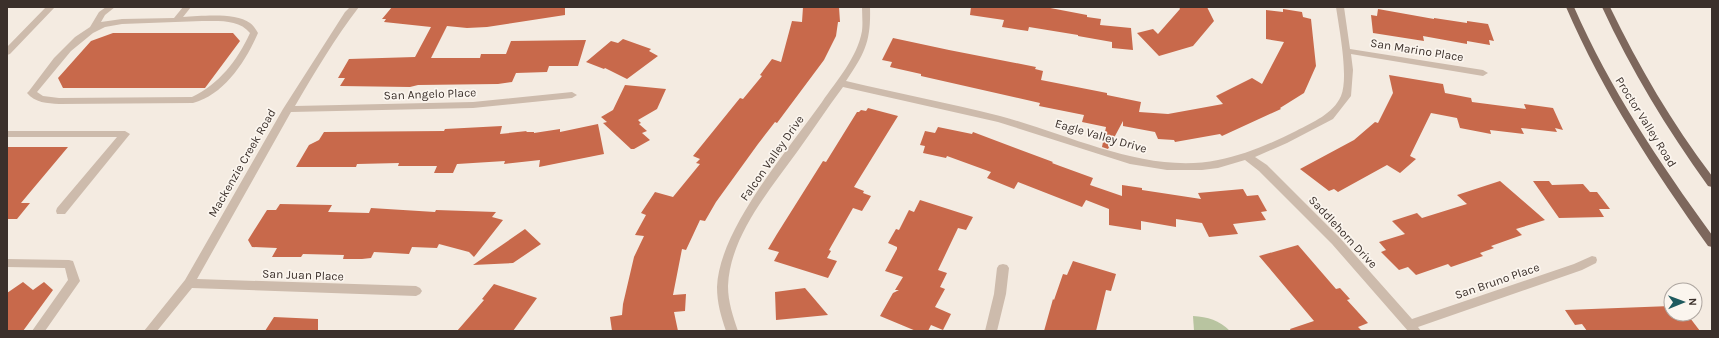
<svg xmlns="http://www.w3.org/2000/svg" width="1719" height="338" font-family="Karla,sans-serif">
<rect width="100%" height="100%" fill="#f4ebe1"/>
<!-- green -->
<path fill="#b8c4a0" d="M1193,316C1208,317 1219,320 1230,331H1194Z"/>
<!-- building -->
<path fill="#c8694b" d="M392,7H565V15L487,27L467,28L447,26L431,58H480L481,54H506L511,41L586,40L578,66H549L547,72L516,73L512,82L498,84L418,85L410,87L340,86L345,78H338L349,59L415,57L431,27L384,22L386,19H382Z
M803,7H839L840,22H838L836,36L824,60L777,123L775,122L758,144L716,202L705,221L700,220L686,250L682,249L673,295L686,294L685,311L674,312L678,331H612L610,317L622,315L623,304L634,257L644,236L635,235L646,215L641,213L655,192L673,197L700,164L696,163L700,159L693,156L740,98L743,99L762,76L760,75L772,59L781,62L792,21L802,22Z
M971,7H1045L1087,15V17L1101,19L1100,25L1131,28L1133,50L1112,48V42L1078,36V35L1029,27L1028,31L1002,27L1004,20L970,15Z
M1179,7H1207L1214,21L1193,46L1159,56L1137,33L1153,29L1158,34L1180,9Z
M1283,9L1302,12L1303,17L1311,19L1316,66L1304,93L1280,108L1281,109L1222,136L1220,134L1175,142L1174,140L1158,139L1155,132L1123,126V121L1108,149L1102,147L1106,127L1082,122L1084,115L1039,106L1040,103L921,76V74L890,67L892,62L882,60L893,38L949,50L1036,67L1035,69L1043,71L1041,80L1107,93V95L1141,102L1139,112L1168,114L1223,104L1216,96L1252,78L1262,84L1284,42L1266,39V10L1283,12Z
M1378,9L1434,19V18L1467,23V21L1488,24L1494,41L1489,40L1490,45L1467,41V44L1423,36L1424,41L1373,33L1371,15L1377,16Z
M113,33H233L240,41L205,88H63L58,78L91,41Z
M623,39L651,49L649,51L658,56L627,79L605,68L604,69L586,62L611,41L618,43Z
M1389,75L1443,84L1445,93L1471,98L1472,102L1526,109L1524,104L1553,108L1563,130L1555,128L1557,132L1521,128L1524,134L1490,130L1491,134L1460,128L1457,118L1431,113L1410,156L1416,159L1400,173L1387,165L1338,192L1334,189L1329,191L1300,169L1354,140L1375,122L1378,123L1393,93Z
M625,85L666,89L657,109L638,120L641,123L639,124L647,131L642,133L650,140L634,149H631L603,123L607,122L601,117L613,110Z
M868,108L898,116L854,187L864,191L863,193L871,196L862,211L853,208L829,250L831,251L827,258L837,261L828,278L774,261L779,252L768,249L777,234L823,161L826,162L857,112H859L861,110L866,111Z
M598,124L604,154L539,167L540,160L504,164L505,161L457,164L453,173H434L437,166H398L399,163L357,164L356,167H296L309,145L319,140L324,132L444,131L445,129L502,126L500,134L527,131L526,132H534V133L560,129V132Z
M938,127L972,134L973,132L1053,162L1052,163L1060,166L1093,178L1090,185L1122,196V185L1142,188V190L1201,199L1198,193L1243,189L1247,196L1258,195L1267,211L1261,212L1266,220L1233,224L1238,234L1209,237L1202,223L1176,219V227L1141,221V230L1109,225V209L1086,200L1082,207L1018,182L1014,189L987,178L991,172L947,156L946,158L923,153L925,146L920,145L925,131L935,133Z
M7,147H68L21,203H30L17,219H8L7,220Z
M1500,181L1545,220L1516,229L1522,235L1491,246L1494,248L1480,253L1483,256L1451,267L1448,264L1416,275L1408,267L1399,270L1381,252L1386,250L1379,242L1405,234L1392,221L1417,213L1422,218L1467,204L1457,195Z
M1533,181H1549L1552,185L1583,184L1590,192H1597L1610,209H1599L1604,217L1559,218Z
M920,200L973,217L966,230L958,228L938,270L947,273L940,287L945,289L935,307L951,314L943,330L931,325L928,331H916L880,316L893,293L899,290H895L903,277L885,271L897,249V247L888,243L896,229L899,230L909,210L914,212Z
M280,204L332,205L328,212L369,213L371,208L435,212L436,210L496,212L492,217L503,220L474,257L469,252L439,244L437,248L412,247L409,254L374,252L371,258L362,259H343L344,255L303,254L301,257H272L277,248L252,247L248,240L267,210H276Z
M525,229L541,244L513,263L473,265Z
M1298,245L1336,289L1340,288L1350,299L1347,300L1368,323L1358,327L1362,331H1291L1290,329L1314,321L1259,256Z
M1073,261L1116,274L1111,291L1106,290L1096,331H1044L1053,299L1054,300L1063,274L1067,275Z
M23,282L33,290L44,282L53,290L23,331H7V293Z
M494,284L537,298L513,331H457L484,300L482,299Z
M805,288L828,315L776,320L775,292Z
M1671,306V314H1687L1700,331H1587L1582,324L1575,325L1565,310Z
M274,317L318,319V331H265Z"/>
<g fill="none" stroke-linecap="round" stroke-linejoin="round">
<!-- minor -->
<path fill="#cdbbac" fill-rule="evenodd" d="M46,7H55L10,54L7,55V47Z
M106,7H115L105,15L101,22L122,19L174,18L183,7H191L183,17C201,16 235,12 250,23C254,26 256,30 258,33C246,61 224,95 193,103L59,104C47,103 35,103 27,93L29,91L54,58L75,37L90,27L99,12ZM202,21C218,21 239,19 250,33C237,61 219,84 192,97L59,98L43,96L37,92L71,51L93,33L105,27L122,24Z
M350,7H359C335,38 315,72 295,106L473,102L572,92L577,95L572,98L473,108L291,112L197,279L416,286L420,288L422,291L420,294L416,296L192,288L157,331H144L185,280L283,109L345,12Z
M862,7H870C871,41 865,53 846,81C897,93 949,103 1000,116C1068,134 1147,175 1218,160C1245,155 1272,143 1296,131C1313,122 1333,114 1341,96C1349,77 1339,28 1336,7H1344L1350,49L1483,70L1488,73L1483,76L1351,54L1353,70L1351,96L1333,119L1287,143L1255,157L1267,165L1340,238L1412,319L1574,264L1592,256L1596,257L1597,260L1596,263L1582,270L1418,327L1421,331H1408L1332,244L1259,171L1245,160L1218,168L1202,170H1167L1130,164L998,122L843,87C827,108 813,130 797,152C769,191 730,236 728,286C728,302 733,316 738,331H726C721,316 717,303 717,287C719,229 789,149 822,102C837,80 857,58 862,31C863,23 862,15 862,7Z
M7,131H125L130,134L65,214H57L56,211L57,208L117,137H7Z
M7,259L69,260L73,261L80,281L45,331H32L68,280L65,268L7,267Z
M1003,264L1007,265L1009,268L1006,294L997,331H985L994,294L997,268L999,265Z"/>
<!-- major -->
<path fill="#7d675c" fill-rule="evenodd" d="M1566,7H1574C1610,89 1659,162 1712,235V247L1708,246C1654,170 1603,93 1566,7Z
M1602,7H1610C1639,67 1672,123 1712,176V187L1708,186C1667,129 1631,70 1602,7Z"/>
</g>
<g text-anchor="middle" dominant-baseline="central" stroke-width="3.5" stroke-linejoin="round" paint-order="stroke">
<!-- street labels -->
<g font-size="12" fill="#3b302b" stroke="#fbf5ee">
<text transform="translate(1417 50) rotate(9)">San Marino Place</text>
<text transform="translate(430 94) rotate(-2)">San Angelo Place</text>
<text transform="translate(1646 122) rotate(58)">Proctor Valley Road</text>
<text transform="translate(1101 136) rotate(16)">Eagle Valley Drive</text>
<text transform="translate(772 158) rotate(-55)">Falcon Valley Drive</text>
<text transform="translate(242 163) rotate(-60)">Mackenzie Creek Road</text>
<text transform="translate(1343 232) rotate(47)">Saddlehorn Drive</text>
<text transform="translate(303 275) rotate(2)">San Juan Place</text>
<text transform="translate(1497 281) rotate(-19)">San Bruno Place</text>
</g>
</g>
<!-- border -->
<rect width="1719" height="338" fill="none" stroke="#3b302b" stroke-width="16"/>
<!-- north arrow -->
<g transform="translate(1683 302) rotate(89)"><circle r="19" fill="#fbf5ee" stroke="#aea6a0"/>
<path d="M0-3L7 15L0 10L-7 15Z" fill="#1f5a5e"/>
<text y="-6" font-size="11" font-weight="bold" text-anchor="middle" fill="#3b302b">N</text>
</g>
</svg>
